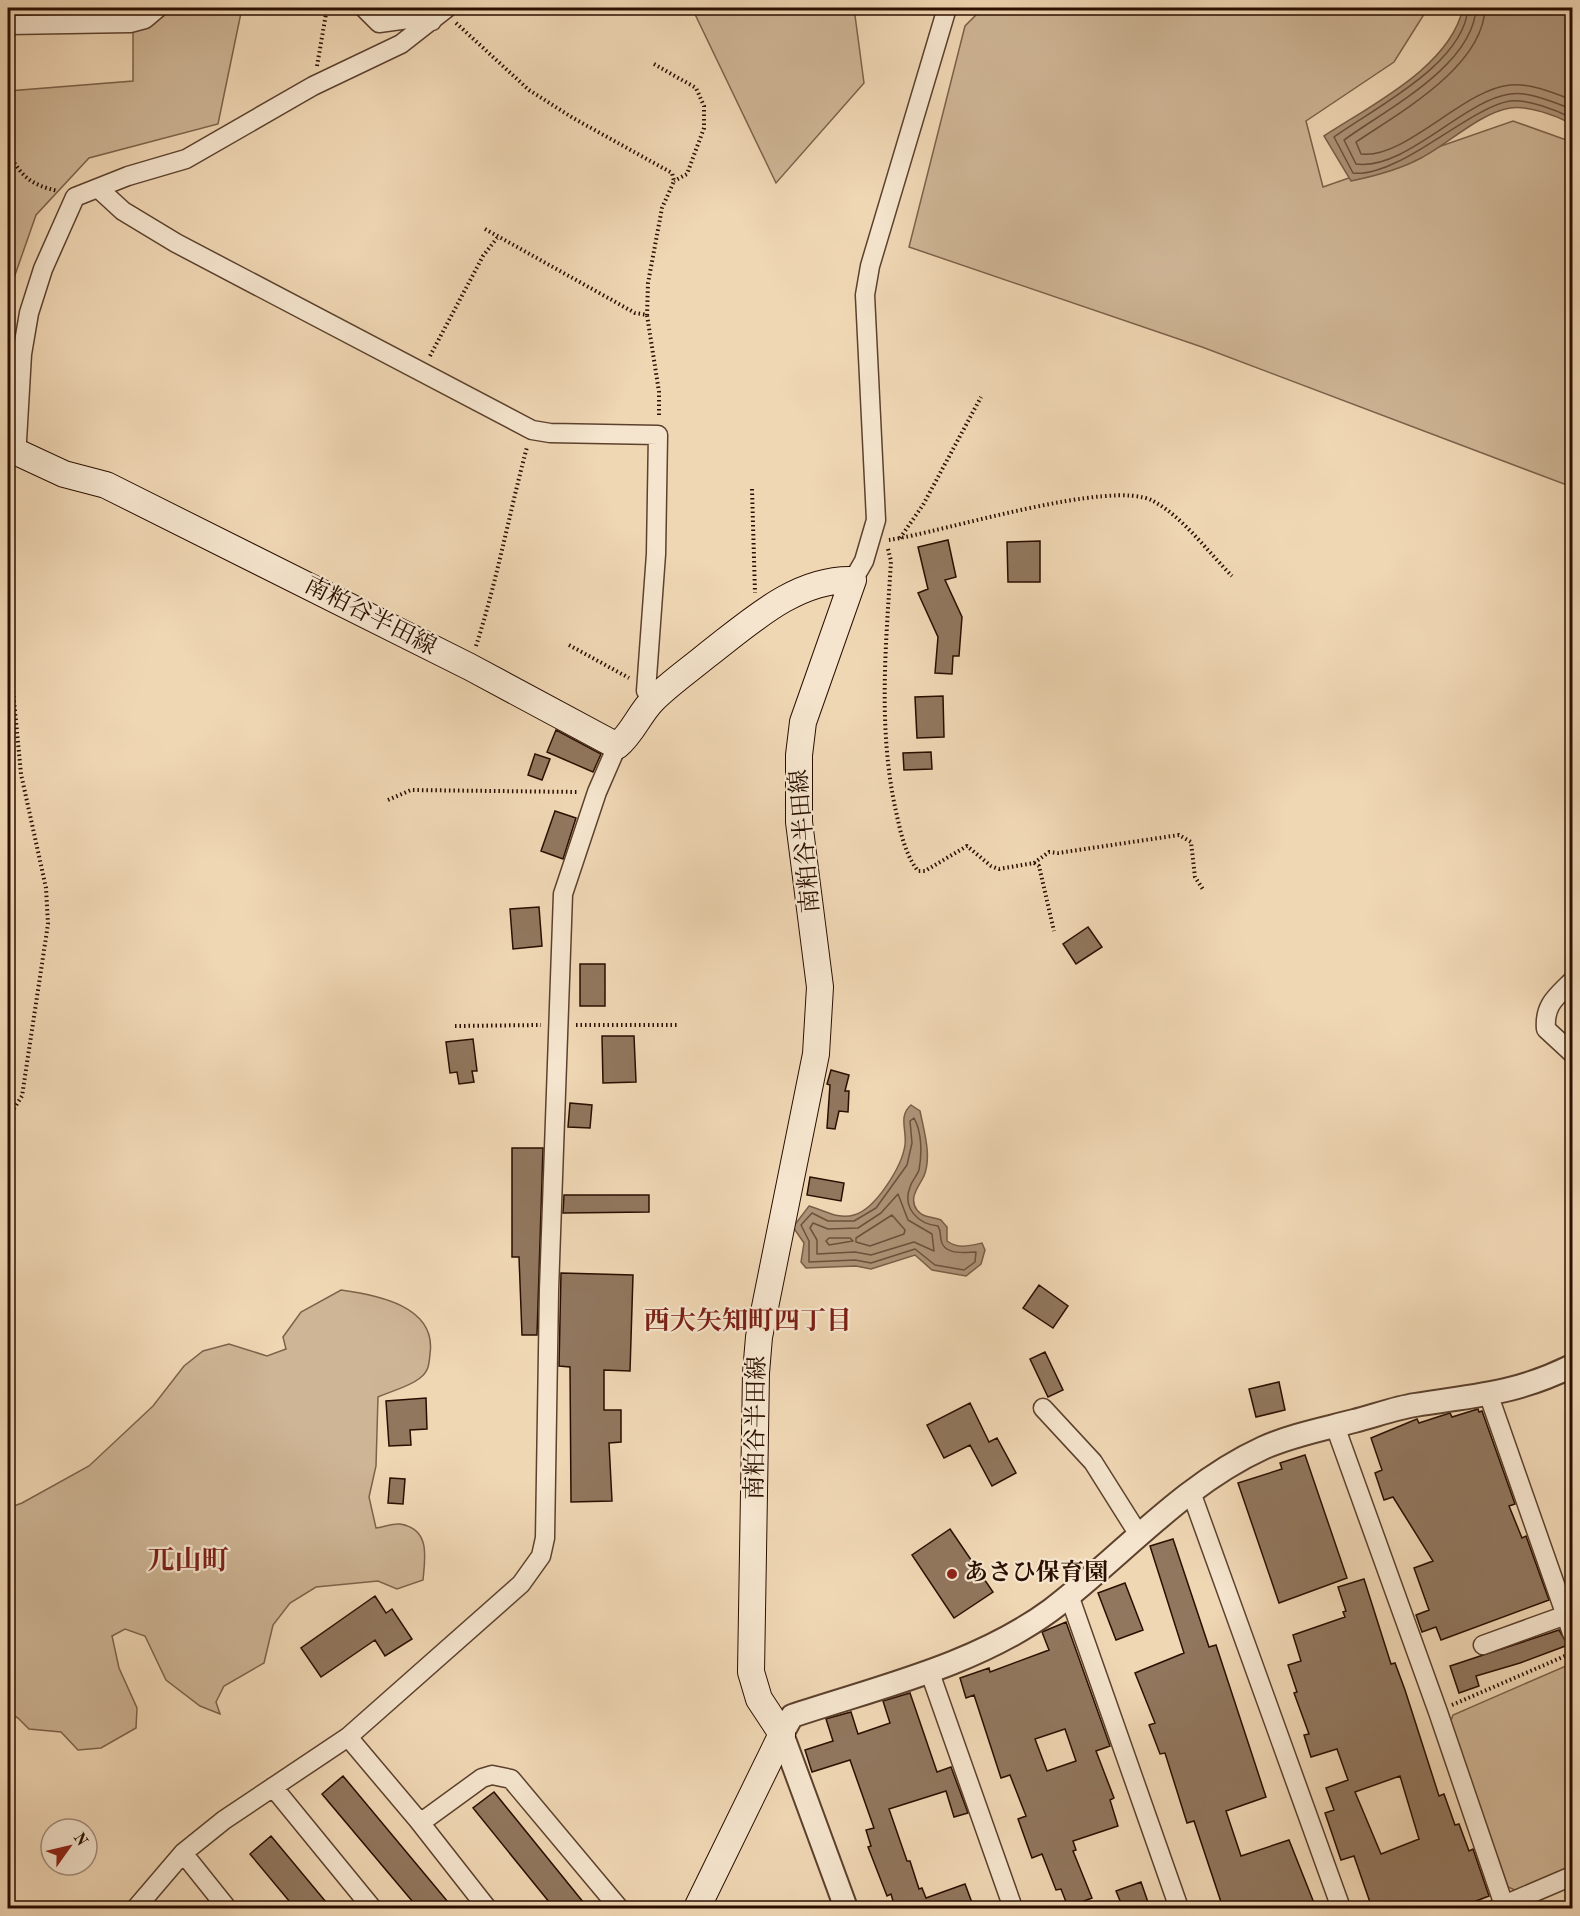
<svg xmlns="http://www.w3.org/2000/svg" width="1580" height="1916" font-family="'Old Standard TT','Noto Serif JP',serif">
<rect width="100%" height="100%" fill="#f0d7b4"/>
<filter id="stains"><feTurbulence type="fractalNoise" baseFrequency=".00333" numOctaves="4"/><feColorMatrix values="0 0 0 0 .2 0 0 0 0 .09 0 0 0 0 .02 0 0 0 .5 -.17"/></filter>
<radialGradient id="worn" r=".72"><stop offset=".6" stop-color="#630" stop-opacity="0"/><stop offset="1" stop-color="#630" stop-opacity=".3"/></radialGradient>
<!-- green -->
<path fill="#ceb595" stroke="#7c624a" stroke-width="1.5" d="M21,8H242L218,124L89,158L36,215L8,295V91L133,81V16L38,19Z
M692,8H854L864,83L776,183Z
M983,8H1428L1394,62L1306,121L1323,187L1513,121L1572,142V487L1202,347L909,247L965,26Z
M341,1290C377,1295 437,1306 430,1354C429,1364 429,1371 420,1378C409,1387 391,1391 378,1397L376,1466L369,1497L376,1528C383,1527 394,1523 400,1524C431,1529 425,1558 423,1580L397,1589L378,1581L316,1587L290,1603L273,1625L264,1663L224,1686L216,1702L220,1714L200,1706L166,1680L145,1636L125,1629L112,1636L119,1668L137,1708L136,1728L101,1748L78,1750L61,1732L29,1729L18,1718L8,1712V1508L22,1503L89,1466L153,1406L184,1366L203,1351L229,1344L267,1356L286,1349L283,1337L301,1312Z
M1568,1665L1572,1668V1866L1517,1891L1508,1887L1450,1723L1453,1715Z"/>
<!-- water -->
<path fill="#ad9377" stroke="#795e47" stroke-width="1.5" d="M1463,8H1572V124C1557,116 1528,105 1510,108C1480,113 1448,144 1421,158C1399,170 1375,176 1351,181L1324,136C1371,105 1450,67 1463,8Z
M911,1105L920,1111C924,1131 932,1156 924,1176C919,1186 908,1198 917,1210C924,1219 933,1216 941,1220L947,1227V1241C958,1249 969,1246 982,1243L985,1250L981,1264L966,1276L932,1270L915,1255L871,1269L856,1266L806,1268L801,1262L804,1243L793,1227L809,1206C824,1210 838,1220 854,1215C876,1209 902,1166 905,1145C907,1130 898,1116 911,1105Z"/>
<g fill="none" stroke-linecap="round" stroke-linejoin="round">
<!-- shore -->
<path stroke="#6c513c" stroke-width="1.5" d="M1468,8C1464,64 1374,108 1334,137L1353,173C1366,175 1385,168 1397,162C1429,148 1481,105 1510,101C1528,99 1556,110 1572,118
M1476,8C1473,66 1385,110 1344,140L1356,164C1405,171 1464,100 1510,94C1529,91 1555,103 1572,109
M1485,8C1483,67 1399,113 1356,142L1361,154C1404,160 1464,89 1510,85C1530,83 1554,93 1572,100
M914,1118C922,1132 922,1154 919,1170C917,1176 912,1180 910,1187C902,1208 918,1224 938,1226C941,1231 940,1234 941,1240C944,1256 965,1252 976,1252L975,1262L964,1270L935,1265L915,1249L871,1263L855,1260L809,1262V1241L801,1225L812,1213L828,1221H854L876,1208L907,1165L912,1143L910,1121Z
M898,1194L908,1220L932,1234L934,1251L914,1242L871,1255L855,1252L817,1254V1240L810,1228L813,1223L828,1229L858,1228L881,1213Z
M892,1215L905,1230L904,1234L870,1246L856,1242V1238Z
M829,1238H850L853,1241L829,1245L826,1241Z"/>
</g>
<!-- building -->
<path fill="#91775e" stroke="#2a0f00" stroke-width="1.5" fill-rule="evenodd" d="M948,540L956,577L945,580L962,617L959,656H953L952,674L935,673L938,637L918,593L928,589L918,547Z
M1040,541V582H1008L1007,542Z
M943,696L944,737L917,738L915,697Z
M556,730L601,754L593,772L547,752Z
M931,752L932,769L904,770L903,753Z
M535,754L550,759L542,780L528,775Z
M555,811L576,818L563,859L541,851Z
M539,907L542,946L513,949L510,909Z
M1088,927L1102,947L1076,964L1063,944Z
M580,964H605V1006H580Z
M602,1036H634L636,1082L603,1083Z
M473,1039L477,1071H472L474,1082L459,1084L457,1072L450,1073L446,1042Z
M831,1070L849,1075L845,1091H849L848,1112L839,1111L835,1129L827,1128L830,1085L827,1084Z
M570,1103L592,1105L590,1128L568,1127Z
M512,1148H543L537,1335H522L519,1257H512Z
M810,1177L844,1183L841,1201L807,1195Z
M564,1195H649V1212L563,1213Z
M561,1273L633,1275L630,1371L604,1370V1410H621V1442L609,1443L612,1501L571,1502L570,1367L559,1366Z
M1039,1285L1068,1306L1053,1328L1023,1308Z
M1045,1352L1063,1390L1048,1397L1030,1359Z
M1279,1382L1285,1410L1256,1417L1249,1389Z
M426,1398L427,1429L410,1430L411,1445L389,1446L386,1401Z
M970,1403L989,1442L997,1438L1016,1473L992,1486L970,1445L944,1458L927,1425Z
M1478,1409L1479,1412L1482,1411L1515,1504L1509,1506L1522,1538L1526,1536L1549,1600L1441,1640L1436,1627L1422,1632L1416,1615L1429,1610L1414,1568L1433,1561L1393,1497L1384,1500L1375,1473L1382,1470L1371,1438L1417,1419L1419,1423L1450,1413L1452,1417Z
M1305,1455L1347,1578L1279,1603L1238,1483L1282,1469L1280,1463Z
M390,1478L405,1479L403,1504L388,1503Z
M950,1529L993,1592L954,1618L912,1555Z
M1173,1539L1209,1647L1216,1645L1266,1797L1226,1811L1241,1856L1289,1840L1316,1908H1223L1194,1821L1187,1823L1165,1753L1160,1754L1149,1725L1155,1723L1135,1673L1184,1653L1150,1546Z
M1364,1579L1391,1664L1395,1663L1405,1690L1439,1796L1444,1794L1455,1825L1459,1824L1469,1851L1473,1849L1489,1896L1458,1908H1372L1354,1856L1341,1860L1325,1813L1334,1810L1326,1788L1348,1780L1337,1749L1311,1757L1304,1735L1309,1734L1294,1693L1297,1692L1288,1665L1301,1661L1293,1635L1345,1617L1343,1612L1346,1611L1338,1587ZM1400,1776L1419,1839L1381,1854L1355,1792Z
M1125,1583L1143,1630L1116,1640L1098,1593Z
M375,1596L386,1613L392,1609L412,1639L385,1656L375,1640L321,1677L301,1648Z
M1066,1622L1110,1746L1096,1751L1114,1798L1110,1800L1118,1826L1073,1841L1076,1850L1073,1851L1092,1898L1068,1907L1061,1889L1056,1890L1042,1854L1032,1858L1018,1819L1026,1816L1010,1775L1001,1778L974,1695L966,1698L960,1678L989,1668L990,1672L1049,1650L1042,1632ZM1065,1729L1076,1761L1047,1771L1035,1739Z
M1559,1630L1568,1645L1520,1663L1476,1676L1479,1686L1459,1693L1450,1666Z
M910,1693L937,1772L951,1767L968,1813L954,1817L946,1791L889,1809L907,1861H910L919,1889L922,1888L926,1898L965,1884L974,1908H895L891,1894L887,1896L868,1847L871,1846L866,1830L874,1828L850,1760L812,1772L805,1750L833,1741L826,1719L829,1718L851,1712L858,1734L890,1723L883,1701Z
M343,1776L453,1908H418L322,1794Z
M494,1792L588,1908H554L473,1808Z
M271,1836L331,1908H295L250,1854Z
M1141,1882L1150,1908H1123L1116,1891Z"/>
<g fill="none" stroke-linecap="round" stroke-linejoin="round">
<!-- minor casing -->
<g stroke="#5c412d" stroke-width="21">
<path id="minor" d="M364,8L379,23L423,17L432,21
M8,25L130,23L145,19L158,8
M99,189L123,211L176,243L532,430L550,433L658,435L656,554L646,691L653,700
M8,458L17,441L22,354L29,313L43,269L75,197L128,176L186,159L313,86L401,44L447,8
M853,580L864,561L876,520L865,295L870,266L947,8
M1572,981C1556,997 1544,1005 1546,1029L1572,1053
M1489,1396L1572,1633
M1043,1408L1093,1462L1139,1535
M1335,1426L1438,1712L1505,1908
M1191,1492L1341,1908
M1069,1595L1179,1908
M1483,1645L1566,1615
M929,1670L1013,1908
M348,1737L418,1820L427,1818L482,1778L492,1775L511,1779L619,1908
M273,1787L372,1908
M418,1820L487,1908
M183,1853L227,1908
M136,1908L183,1853L224,1820L348,1737L521,1584L541,1556L545,1538L549,1290L563,894L597,792L617,746
M1497,1908L1572,1876"/>
</g>
<!-- tertiary casing -->
<g stroke="#5c412d" stroke-width="26">
<path id="tertiary" d="M846,1908L782,1734L792,1716C879,1687 976,1665 1051,1610C1121,1557 1182,1485 1263,1448C1292,1435 1324,1429 1354,1421C1374,1416 1395,1408 1415,1405C1477,1395 1515,1394 1572,1366"/>
</g>
<!-- secondary casing -->
<g stroke="#2a0f00" stroke-width="28">
<path id="secondary" d="M8,448L64,474L106,485L470,667L617,746C633,733 639,714 653,700C669,684 689,670 706,656C749,623 796,578 853,580L803,722L799,755V822L820,987L816,1054L759,1337L756,1373L751,1672L759,1699L782,1734L697,1908"/>
</g>
<!-- path -->
<path stroke="#2a0f00" stroke-width="4" stroke-dasharray="1.5 3" stroke-linecap="butt" d="M456,23L529,90L573,118L672,173L674,181L662,208L648,283L647,315
M654,64L696,88L704,106V128L687,174L674,181
M317,66L327,8
M8,151C20,176 31,185 58,191
M485,229L635,313L647,315L659,392V417
M430,356L483,256L497,238
M752,489L755,593
M900,538L923,505L981,397
M889,540C943,532 1112,478 1153,501C1182,516 1209,553 1232,576
M888,549L891,561C886,644 878,725 895,807C900,829 904,853 918,871H925L967,846L991,866L999,869L1034,863L1039,866L1054,931
M8,638L21,774L46,888L48,924L22,1096L8,1118
M569,645L629,678
M476,646C497,581 509,514 527,447
M388,800L411,790L578,792
M1034,863L1049,852L1058,853L1179,835L1191,842L1195,877L1204,891
M576,1025H677
M455,1026L541,1025
M1452,1705L1572,1653"/>
<!-- minor -->
<use href="#minor" stroke="#f5e5ce" stroke-width="18"/>
<!-- tertiary -->
<use href="#tertiary" stroke="#f5e5ce" stroke-width="22"/>
<!-- secondary -->
<use href="#secondary" stroke="#f5e5ce" stroke-width="26"/>
</g>
<!-- markers -->
<circle fill="#8f2418" stroke="#f5e5ce" stroke-width="2" cx="952" cy="1574" r="6"/>
<g text-anchor="middle" dominant-baseline="central" stroke-width="4.5" stroke-linejoin="round" paint-order="stroke">
<!-- street labels -->
<g font-size="24" fill="#2a0f00" stroke="#f5e5ce">
<text transform="translate(370 617) rotate(27)">南粕谷半田線</text>
<text transform="translate(806 841) rotate(-95)">南粕谷半田線</text>
<text transform="translate(757 1428) rotate(-89)">南粕谷半田線</text>
</g>
<!-- poi labels -->
<g font-size="24" font-weight="bold" fill="#2a0f00" stroke="#f5e5ce" text-anchor="start">
<text x="964" y="1574">あさひ保育園</text>
</g>
<!-- neighbourhood labels -->
<g font-size="26" font-weight="bold" fill="#7a1f14" stroke="#f5e5ce">
<text x="748" y="1322">西大矢知町四丁目</text>
</g>
<!-- quarter labels -->
<g font-size="27" font-weight="bold" fill="#7a1f14" stroke="#f5e5ce">
<text x="188" y="1561">兀山町</text>
</g>
</g>
<!-- margin -->
<rect width="1580" height="1916" fill="none" stroke="#f0d7b4" stroke-width="30"/>
<rect x="9" y="9" width="1562" height="1898" fill="none" stroke="#2a0f00" stroke-width="3"/>
<rect x="15" y="15" width="1550" height="1886" fill="none" stroke="#2a0f00" stroke-width="1.5"/>
<!-- north arrow -->
<g transform="translate(69 1847) rotate(56)"><circle r="28" fill="#f5e5ce" stroke="#a48f7c" stroke-width="1.5"/>
<path d="M0-4.5L10 22L0 15L-10 22Z" fill="#8f2418"/>
<text y="-9" font-size="16" font-weight="bold" text-anchor="middle" fill="#2a0f00">N</text>
</g>
<rect width="100%" height="100%" filter="url(#stains)"/>
<rect width="100%" height="100%" fill="url(#worn)"/>
</svg>
